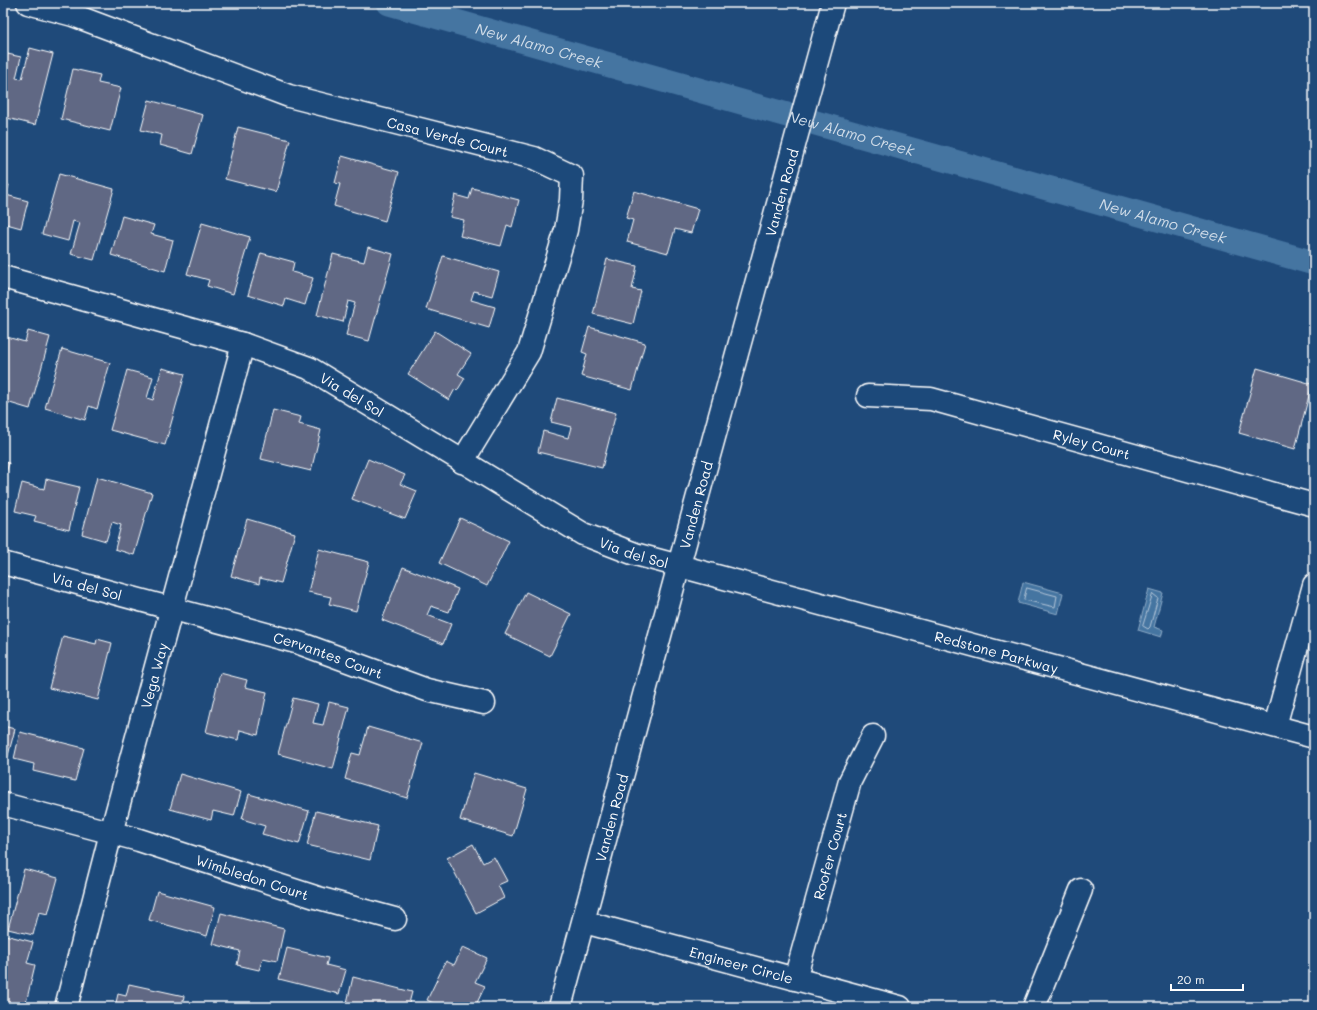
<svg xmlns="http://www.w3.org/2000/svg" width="1317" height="1010" viewBox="0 0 1317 1010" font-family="Mali,sans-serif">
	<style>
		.water { fill: #4574a1; stroke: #8facc7 }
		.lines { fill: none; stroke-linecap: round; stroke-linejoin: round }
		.shore { stroke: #b5c7d9; stroke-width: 1 }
		.canal { stroke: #4574a1; stroke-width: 25 }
		.building { fill: #616884; stroke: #fff }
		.minor-casing { stroke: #fff; stroke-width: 25 }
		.minor { stroke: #1f4a7a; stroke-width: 22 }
		.labels { text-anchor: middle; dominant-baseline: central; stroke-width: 4; stroke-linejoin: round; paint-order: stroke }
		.street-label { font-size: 14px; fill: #fff; stroke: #1f4a7a }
		.water-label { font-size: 15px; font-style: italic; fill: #d0dce8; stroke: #1f4a7a }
	</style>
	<rect width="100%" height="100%" fill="#1f4a7a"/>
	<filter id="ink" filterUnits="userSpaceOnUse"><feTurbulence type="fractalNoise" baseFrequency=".025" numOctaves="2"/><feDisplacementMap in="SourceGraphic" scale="8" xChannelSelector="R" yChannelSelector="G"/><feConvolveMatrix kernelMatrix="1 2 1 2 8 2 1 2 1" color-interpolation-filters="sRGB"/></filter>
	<g filter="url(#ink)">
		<path class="water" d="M1023,582L1063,593L1058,614L1018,603Z
			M1149,589L1163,593L1154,627L1163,630L1161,637L1138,630Z"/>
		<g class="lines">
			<path class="shore" d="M1027,588L1057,596L1055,607L1024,600Z
				M1153,594L1158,598L1150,627L1148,629L1143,626Z"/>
			<path class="canal" id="s1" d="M389,3L1314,263"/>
		</g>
		<path class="building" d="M30,48L53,54L35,125L3,117V53L21,57L16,78L22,79Z
			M73,69L100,75L98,83L121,88L110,131L61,119Z
			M149,100L203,115L192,154L160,145L162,135L141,130Z
			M238,127L290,140L276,192L225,179Z
			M342,156L399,172L385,221L334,206L340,184L335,183Z
			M59,174L114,189L94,260L71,254L80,223L73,221L68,241L42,234Z
			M3,183L9,185L6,195L28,201L21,228L3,223Z
			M472,188L519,200L512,227L507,225L501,246L460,236L464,220L450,217L455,195L469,199Z
			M634,191L698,209L691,233L675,229L668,253L627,242L633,220L626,218Z
			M122,216L154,225L151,234L173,240L165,271L111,255Z
			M202,223L250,237L233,294L207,286L209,280L187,274Z
			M368,247L393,254L369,341L346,335L355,303L348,301L343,322L317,315L333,254L364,262Z
			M261,253L294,262L292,272L313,278L305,305L286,299L284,306L248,295Z
			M443,256L499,272L492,296L474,291L471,300L495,307L489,328L426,309Z
			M607,259L637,266L632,289L641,291L633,324L593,314Z
			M589,327L645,343L632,390L581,376L587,354L582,352Z
			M28,331L50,337L30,409L3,401V336L25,342Z
			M435,331L471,354L458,374L465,378L457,391L455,389L449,400L408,374Z
			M62,349L110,363L97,409L89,406L85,420L45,408Z
			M162,368L185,374L165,445L110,430L127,370L153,377L147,398L153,400Z
			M1257,368L1312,384L1295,449L1239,433Z
			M557,398L616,413L602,468L538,452L543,431L568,438L571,427L551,422Z
			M273,410L301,417L299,424L321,430L311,471L261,459Z
			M368,459L405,475L400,484L417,491L405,519L352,499Z
			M3,462L9,463L3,483Z
			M97,477L152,493L134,555L115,549L121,525L112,522L106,541L82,534Z
			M46,479L79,487L69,530L34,521L36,516L15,511L22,483L44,489Z
			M460,518L509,541L487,586L439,563Z
			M247,519L295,533L281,583L260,578L259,584L231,576Z
			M319,549L369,562L356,611L329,604L331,597L308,592Z
			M403,567L458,589L449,612L431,606L427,615L451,624L443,644L382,620Z
			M526,592L571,614L550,656L505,634Z
			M63,636L96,644L97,639L112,643L98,700L49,688Z
			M220,673L247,680L245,687L267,692L258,735L240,730L238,740L206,732Z
			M293,698L318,704L313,723L323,725L329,702L349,707L333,769L278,754Z
			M3,726L15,729L6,763L3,762Z
			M368,727L423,743L407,798L345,779L352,753L360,755Z
			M20,732L84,748L75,781L33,771L34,764L14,759Z
			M474,773L527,789L513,836L460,820Z
			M180,774L241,792L234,816L213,811L211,820L170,809Z
			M249,794L309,811L299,844L262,834L265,826L242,819Z
			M316,811L378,826L370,860L307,845Z
			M473,844L483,863L494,857L507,881L498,885L504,898L476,913L447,858Z
			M24,869L58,878L48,914L39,912L33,935L8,929Z
			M157,891L215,907L207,936L149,920Z
			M221,913L284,929L277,961L263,958L259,970L237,965L240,951L213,944Z
			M5,935L33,942L27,963L35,965L25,1007L3,1003V942Z
			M463,947L487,958L475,982L485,986L475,1007H470L460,1002L458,1007H441L427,1000L446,961L454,965Z
			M287,948L328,958L326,965L346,970L339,994L279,979Z
			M353,977L412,992L408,1007H346Z
			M129,984L184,996L182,1007H115L118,994L126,996Z"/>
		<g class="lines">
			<g class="minor-casing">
				<g id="minor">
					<path id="s2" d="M28,3L73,15L289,96L534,158L572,176L571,200L566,230L529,352L462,462"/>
					<path id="s3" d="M3,277L243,344L309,368L583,534L635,554L1314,737"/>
					<path id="s4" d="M868,396L931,399L1314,505"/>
					<path id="s5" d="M3,563L299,643L427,690L484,703"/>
					<path d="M1275,726L1314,585"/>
					<path id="s6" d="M3,804L139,840L315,897L395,919"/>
					<path id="s7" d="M584,922L900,1007"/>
					<path id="s8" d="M795,979L850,781L873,736"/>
					<path id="s9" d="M66,1007L111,833L243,344"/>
					<path id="s10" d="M560,1007L679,565L833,3"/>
					<path d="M1034,1007L1081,890"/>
				</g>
			</g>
			<use href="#minor" class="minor"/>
		</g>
	</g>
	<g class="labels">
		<g class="street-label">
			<text stroke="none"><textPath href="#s2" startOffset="441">Casa Verde Court</textPath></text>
			<text stroke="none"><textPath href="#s10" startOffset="844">Vanden Road</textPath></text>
			<text stroke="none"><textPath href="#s3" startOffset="370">Via del Sol</textPath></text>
			<text stroke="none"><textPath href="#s4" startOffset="230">Ryley Court</textPath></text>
			<text stroke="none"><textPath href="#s10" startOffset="520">Vanden Road</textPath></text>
			<text stroke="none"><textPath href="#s3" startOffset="694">Via del Sol</textPath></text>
			<text stroke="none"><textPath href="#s5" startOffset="87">Via del Sol</textPath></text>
			<text stroke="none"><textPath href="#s3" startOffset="1070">Redstone Parkway</textPath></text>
			<text stroke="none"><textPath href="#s5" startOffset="338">Cervantes Court</textPath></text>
			<text stroke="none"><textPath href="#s9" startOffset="343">Vega Way</textPath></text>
			<text stroke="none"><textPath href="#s10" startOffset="196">Vanden Road</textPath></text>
			<text stroke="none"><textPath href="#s8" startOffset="128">Roofer Court</textPath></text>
			<text stroke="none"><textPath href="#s6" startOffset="260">Wimbledon Court</textPath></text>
			<text stroke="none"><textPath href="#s7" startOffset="163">Engineer Circle</textPath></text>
		</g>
		<g class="water-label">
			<text stroke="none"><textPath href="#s1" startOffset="156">New Alamo Creek</textPath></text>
			<text stroke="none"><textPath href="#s1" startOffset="480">New Alamo Creek</textPath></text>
			<text stroke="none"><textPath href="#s1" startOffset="804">New Alamo Creek</textPath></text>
		</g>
	</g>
	<rect width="1317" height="1010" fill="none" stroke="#1f4a7a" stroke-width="16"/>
	<rect x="8" y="8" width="1301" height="994" fill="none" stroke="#fff" stroke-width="1.5" filter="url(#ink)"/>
	<path d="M1171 984v6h72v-6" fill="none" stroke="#ffffff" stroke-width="2"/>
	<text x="1177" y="984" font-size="12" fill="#ffffff" stroke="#1f4a7a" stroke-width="3" paint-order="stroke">20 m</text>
</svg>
